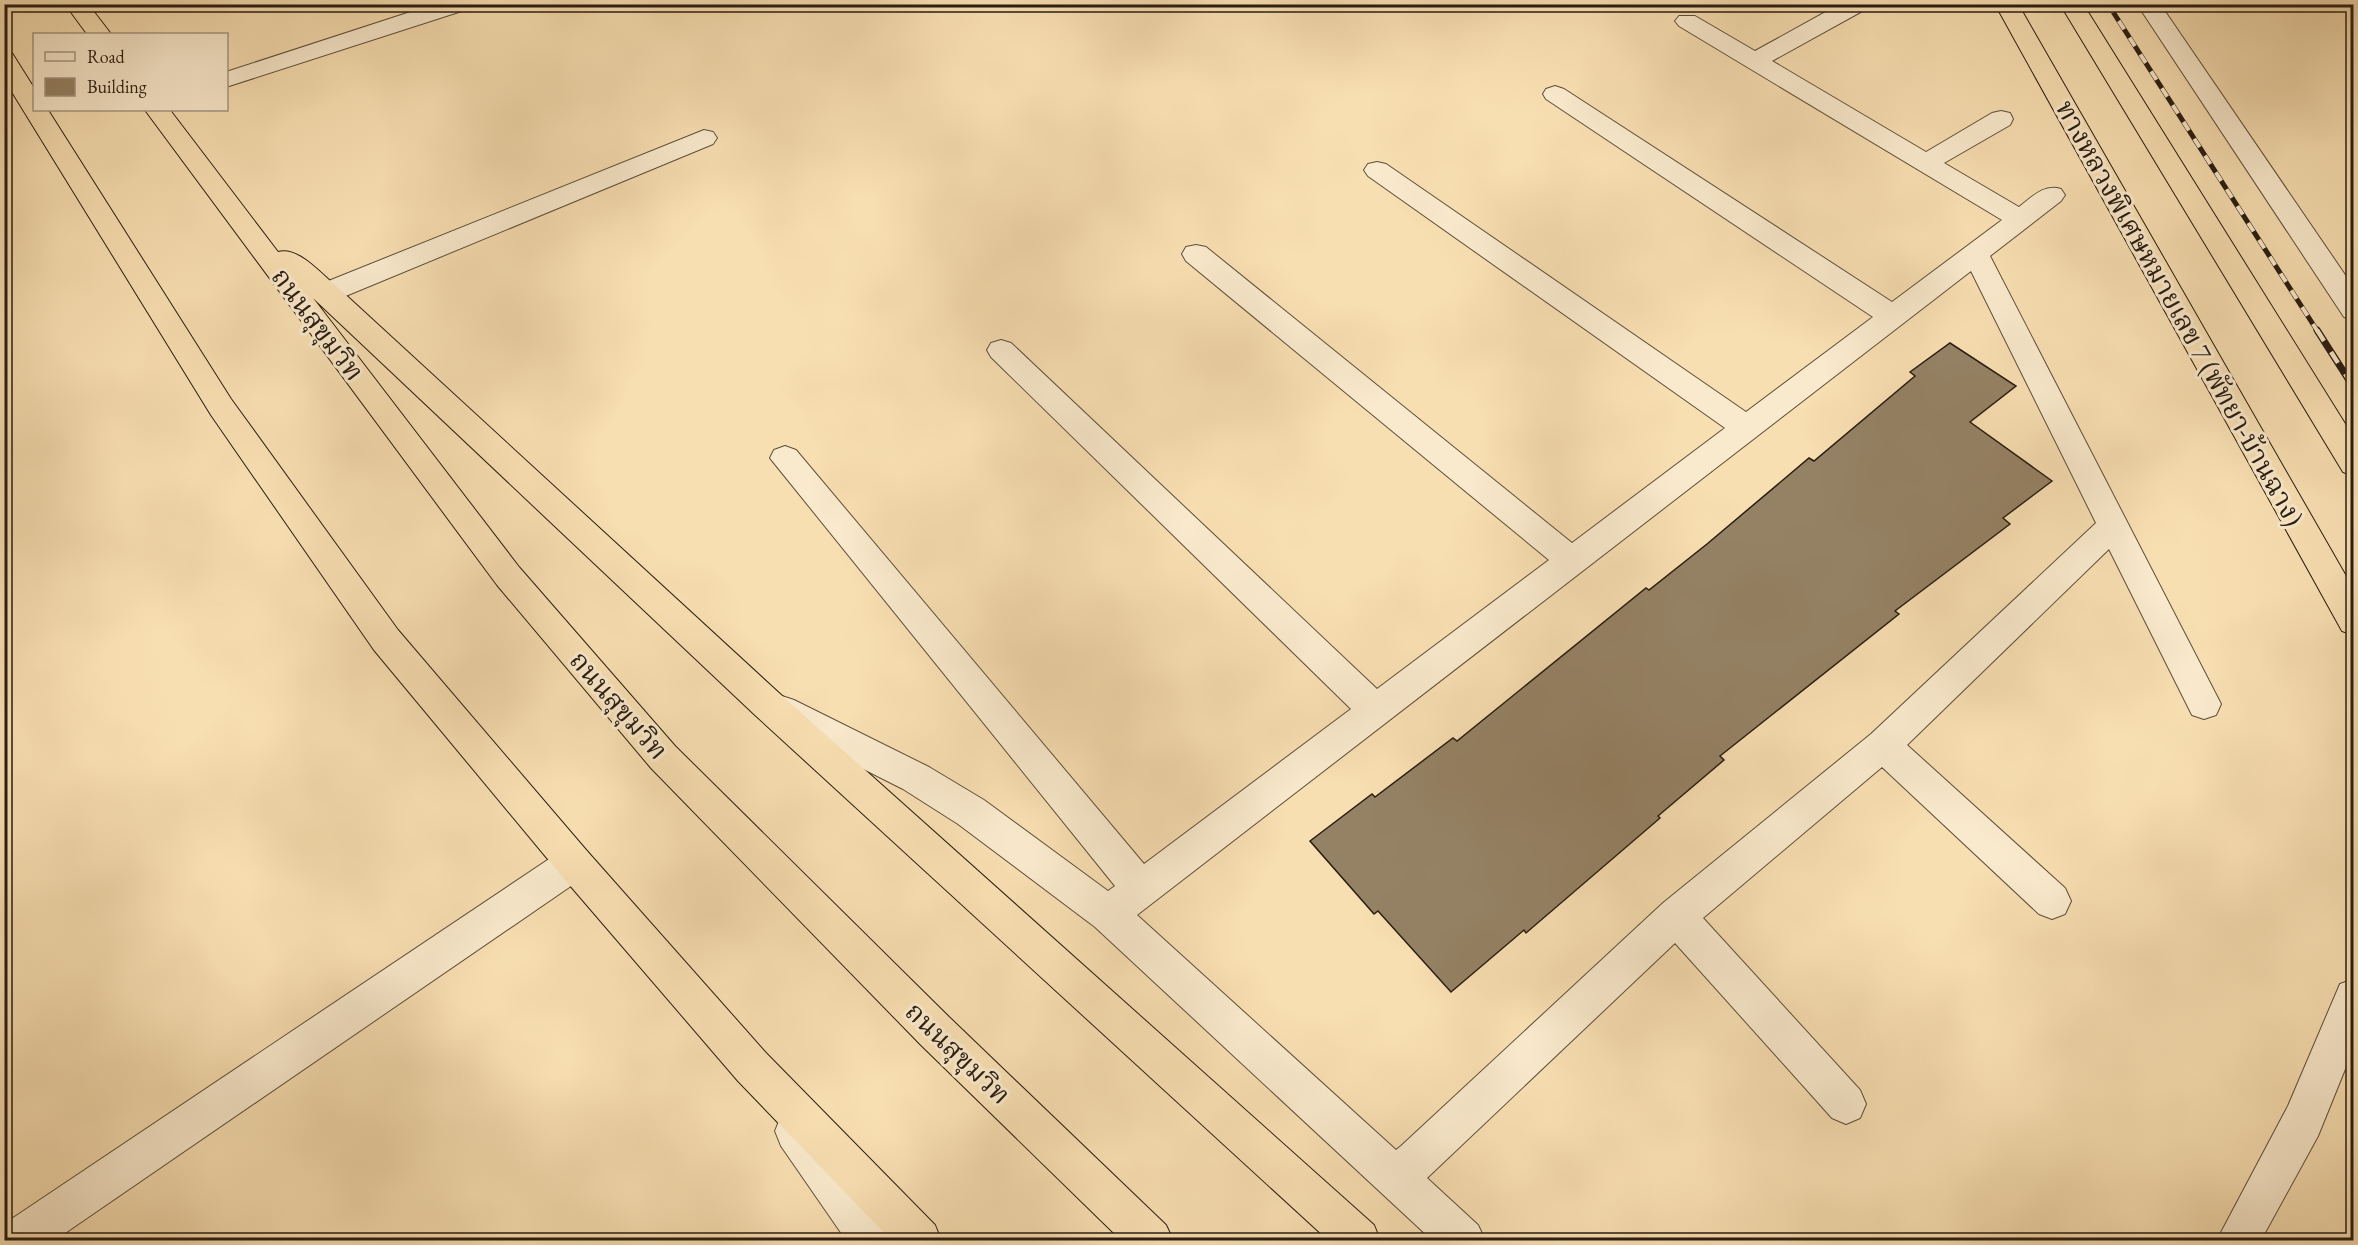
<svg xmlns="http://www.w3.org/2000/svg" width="2358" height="1245" viewBox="0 0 2358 1245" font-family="'EB Garamond','Noto Serif Thai',serif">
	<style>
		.building { fill: #958265; stroke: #291d12; stroke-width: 1.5 }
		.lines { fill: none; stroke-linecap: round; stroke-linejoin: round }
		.minor-casing { stroke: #5d4e3a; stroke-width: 2 }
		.highway-casing { stroke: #291d12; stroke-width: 2 }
		.minor { fill: #faeacd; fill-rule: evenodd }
		.highway { fill: #f8dfb2; fill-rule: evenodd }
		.rail-far1-casing { stroke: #291d12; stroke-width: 5 }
		.rail-casing { stroke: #291d12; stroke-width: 7 }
		.rail-far1 { stroke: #faeacd; stroke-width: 4; stroke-dasharray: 10; stroke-linecap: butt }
		.rail { stroke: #faeacd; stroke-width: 4.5; stroke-dasharray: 13; stroke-linecap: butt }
		.labels { text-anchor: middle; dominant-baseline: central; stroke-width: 6; stroke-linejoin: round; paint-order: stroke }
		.street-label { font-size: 27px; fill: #291d12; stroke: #faeacd }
	</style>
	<rect width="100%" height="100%" fill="#f8dfb2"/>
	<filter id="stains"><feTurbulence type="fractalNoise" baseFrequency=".00333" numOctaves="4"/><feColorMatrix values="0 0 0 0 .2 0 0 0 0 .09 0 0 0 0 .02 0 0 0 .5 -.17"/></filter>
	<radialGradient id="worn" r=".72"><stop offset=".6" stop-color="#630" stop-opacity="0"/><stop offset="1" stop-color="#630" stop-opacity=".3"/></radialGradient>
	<path class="building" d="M1950,343L2016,386L1970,422L2052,481L2003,518L2010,524L1895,611L1899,614L1720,756L1724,760L1658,816L1660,818L1526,933L1524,930L1451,992L1378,911L1374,914L1310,841L1372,794L1375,797L1453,738L1457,741L1646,588L1649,590L1707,544L1809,458L1814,461L1915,376L1910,372Z"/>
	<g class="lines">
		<g class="minor-casing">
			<path id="minor" d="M435,4H471L468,9L226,87V72Z
				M1840,4H1869L1866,9L1772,61L1926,152L1992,113L2001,111L2010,113L2013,119L2010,125L1944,163L2019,207C2033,196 2044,184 2061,189L2065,195L2061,201L1990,256L2221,704L2216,715L2204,719L2192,715L2109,549L1907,745L2065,888L2071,901L2065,914L2052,919L2039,914L1882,767L1703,918L1860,1090L1866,1104L1860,1118L1846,1124L1832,1118L1675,943L1427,1178L1478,1225L1485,1240H1432L1095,927L958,824L903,789L770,722L765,711L770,700L782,696L794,700L929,767L984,800L1108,891L1115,886L770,458L774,450L785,446L796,450L1144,864L1351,709L991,357L987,350L991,343L1001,340L1011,343L1377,689L1549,560L1186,261L1182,254L1186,247L1196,245L1206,247L1572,543L1725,428L1368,176L1364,170L1368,164L1377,162L1386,164L1746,412L1873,317L1546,99L1543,94L1546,89L1555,86L1564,89L1892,302L2002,220L1679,26L1675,21L1679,16H1695L1755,51ZM1971,271L2096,523L1871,734L1663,903L1401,1146L1396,1150L1137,915Z
				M2137,4H2160L2354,288V320L2344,317Z
				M704,130L713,132L717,138L713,144L336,300L326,303L316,300L312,293L316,286Z
				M574,846L587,851L592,863L587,875L55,1240H4V1224L561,851Z
				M2354,979V1047L2318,1136L2261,1240H2217L2288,1106L2340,984Z
				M796,1110L811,1116L886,1225L892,1240H846L781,1146L775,1131L781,1116Z"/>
		</g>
		<g class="highway-casing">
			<path id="highway" d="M65,4H88L111,34H87Z
				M1995,4H2018L2354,590V635L2342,631Z
				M2060,4H2083L2354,438V476L2343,472Z
				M4,51L12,53L34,88V110H48L231,399L398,630L587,851L766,1053L935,1225L941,1240H891L738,1081L561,875L374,650L211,415L4,79Z
				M145,110H170L278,252C298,246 321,274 336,286L779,693L1374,1225L1380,1240H1328L755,715L313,298L519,567L675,746L949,1017L1166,1225L1173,1240H1121L921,1045L651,768L497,585Z"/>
		</g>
		<use href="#minor" class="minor"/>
		<use href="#highway" class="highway"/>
		<g class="rail-far1-casing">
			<path id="rail-far1" d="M2108,4L2318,332"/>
		</g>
		<g class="rail-casing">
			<path id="rail" d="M2317,330L2354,388"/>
		</g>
		<use href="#rail-far1" class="rail-far1"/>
		<use href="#rail" class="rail"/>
	</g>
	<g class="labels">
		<g class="street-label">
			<text transform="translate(2180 313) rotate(61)">ทางหลวงพิเศษหมายเลข 7 (พัทยา-บ้านฉาง)</text>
			<text transform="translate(318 324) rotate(53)">ถนนสุขุมวิท</text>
			<text transform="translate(619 705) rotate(49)">ถนนสุขุมวิท</text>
			<text transform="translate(958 1053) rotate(44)">ถนนสุขุมวิท</text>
		</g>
	</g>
	<rect width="2358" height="1245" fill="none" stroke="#f8dfb2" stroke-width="24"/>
	<rect x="6" y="6" width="2346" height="1233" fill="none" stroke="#291d12" stroke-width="3"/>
	<rect x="12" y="12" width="2334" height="1221" fill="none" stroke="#291d12" stroke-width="1.5"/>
	<rect x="33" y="33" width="195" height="78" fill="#faeacd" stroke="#a69882" stroke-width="1.5"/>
	<rect x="45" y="52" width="30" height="9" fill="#faeacd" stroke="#a69882" stroke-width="1.5"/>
	<text x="87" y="63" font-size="18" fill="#291d12">Road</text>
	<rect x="45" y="78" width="30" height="18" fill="#958265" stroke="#a69882" stroke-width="1.5"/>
	<text x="87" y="93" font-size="18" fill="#291d12">Building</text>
	<rect width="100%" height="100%" filter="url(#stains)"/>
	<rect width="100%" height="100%" fill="url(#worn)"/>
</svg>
